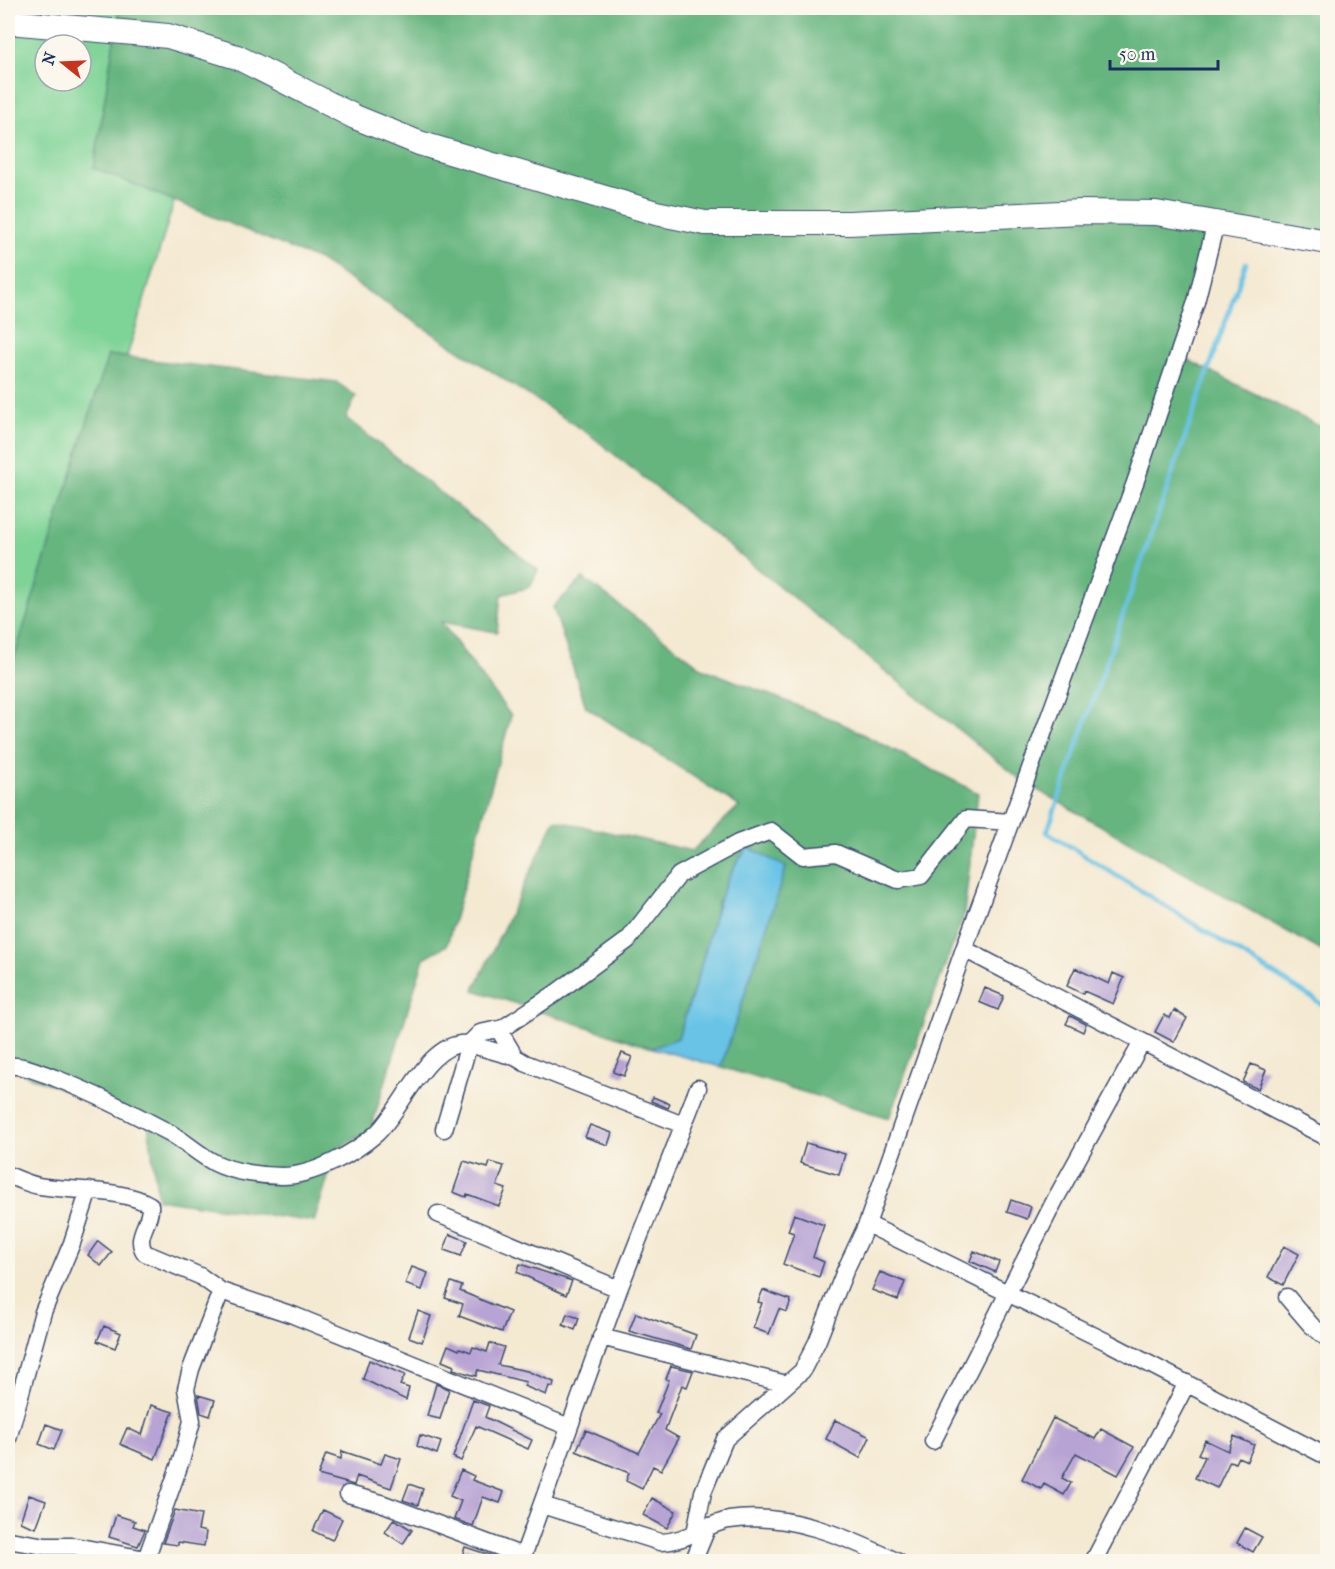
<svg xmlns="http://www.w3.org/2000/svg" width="1335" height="1569" viewBox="0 0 1335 1569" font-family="'IM FELL French Canon',serif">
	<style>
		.green { fill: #7ed396; stroke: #4c817a; stroke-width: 1.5; fill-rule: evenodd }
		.forest { fill: #66b57f; stroke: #40726e; stroke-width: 1.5 }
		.water { fill: #68c3e6; stroke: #4279a2; stroke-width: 1.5 }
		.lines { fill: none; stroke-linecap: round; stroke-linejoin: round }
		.stream { stroke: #68c3e6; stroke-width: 4.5 }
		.building { fill: #b7a3d4 }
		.minor-casing { stroke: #3c4b6f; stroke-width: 19 }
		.secondary-casing { stroke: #3c4b6f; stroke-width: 26 }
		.path { stroke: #3c4b6f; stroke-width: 2; stroke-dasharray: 1.5 4.5; stroke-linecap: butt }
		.minor { stroke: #fff; stroke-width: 16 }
		.secondary { stroke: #fff; stroke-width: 24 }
	</style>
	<rect width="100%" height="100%" fill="#fbf7ec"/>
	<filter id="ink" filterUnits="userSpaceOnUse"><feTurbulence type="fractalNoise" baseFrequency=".0167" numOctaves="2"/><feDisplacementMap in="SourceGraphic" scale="12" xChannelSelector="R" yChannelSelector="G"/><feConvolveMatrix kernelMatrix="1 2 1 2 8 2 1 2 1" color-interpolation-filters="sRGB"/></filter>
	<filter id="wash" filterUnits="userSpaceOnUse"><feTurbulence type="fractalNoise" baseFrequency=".008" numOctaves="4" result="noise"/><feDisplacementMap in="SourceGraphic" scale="24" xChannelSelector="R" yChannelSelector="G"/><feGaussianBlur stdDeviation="1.35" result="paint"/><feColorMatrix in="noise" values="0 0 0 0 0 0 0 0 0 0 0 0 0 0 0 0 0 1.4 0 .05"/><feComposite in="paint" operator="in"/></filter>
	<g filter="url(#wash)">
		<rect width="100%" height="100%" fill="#f4e9d1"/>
		<path class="green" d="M8,8H233L8,748ZM45,45H81V81H45Z"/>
		<path class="forest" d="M119,8H1327V242L1216,222L1178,355L1327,430V954L1025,783L589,434L319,260L94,168Z
			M108,355L336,382L356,396L346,418L538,570L530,587L501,595L497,632L441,622L511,716L447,945L424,958L370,1131L337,1149L314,1222L158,1199L148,1122L8,1068V678Z
			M583,578L704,669L837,721L978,793L964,914L889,1118L721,1067L786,867L718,900L701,966L678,1038L652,1048L474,990L555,820L692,851L739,806L586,707L553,607Z"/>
		<path class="water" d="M748,847L786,867L721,1067L652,1048L678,1038C686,1013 695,988 702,963C713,921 720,881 748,847Z"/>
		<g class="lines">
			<path class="stream" d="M1246,263L1047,832L1328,1008"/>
		</g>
		<g id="blocks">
			<path class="building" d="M1075,968L1109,984L1113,973L1124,978L1113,1004L1084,991L1083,994L1067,986Z
				M985,988L1004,996L998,1010L979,1002Z
				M1174,1010L1187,1018L1174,1042L1155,1032L1164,1015L1170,1018Z
				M1070,1016L1086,1024L1083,1032L1066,1024Z
				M622,1053L632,1057L624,1076L613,1072Z
				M1251,1064L1266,1070L1258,1089L1243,1082Z
				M653,1097L670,1104L668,1108L651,1101Z
				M590,1125L612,1133L608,1145L585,1137Z
				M806,1143L845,1154L839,1175L800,1163Z
				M464,1161L488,1168L490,1162L504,1166L497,1186L506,1189L499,1206L467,1194L466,1197L453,1192Z
				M1011,1200L1031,1207L1027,1219L1007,1212Z
				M794,1214L824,1225L813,1257L824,1262L819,1277L783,1264L794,1233L788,1231Z
				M450,1234L467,1241L461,1256L444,1250Z
				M98,1241L112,1252L101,1266L88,1255Z
				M1284,1246L1299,1254L1283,1285L1268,1277Z
				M974,1251L999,1262L995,1272L970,1261Z
				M520,1264L572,1281L566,1295L517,1272Z
				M412,1267L428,1273L422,1290L405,1284Z
				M880,1272L905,1282L898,1300L872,1290Z
				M451,1282L462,1286L460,1291L510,1312L502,1332L459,1316L463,1304L445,1298Z
				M763,1290L791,1300L787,1312L779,1309L769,1334L753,1328L762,1303L758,1302Z
				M418,1311L431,1316L422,1342L409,1337Z
				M636,1313L696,1335L691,1349L629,1331Z
				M567,1314L579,1318L575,1330L563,1325Z
				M104,1326L121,1333L115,1348L97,1341Z
				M490,1343L504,1347L498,1365L527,1371L554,1382L553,1387L549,1386L546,1395L524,1386L526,1382L478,1370L476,1376L453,1369L454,1366L442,1361L448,1345L459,1350L460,1348L471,1352L473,1347L487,1352Z
				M369,1360L405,1375L400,1385L409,1388L406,1400L363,1379Z
				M671,1366L693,1371L687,1387L682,1385L665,1430L679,1438L661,1470L653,1466L642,1489L626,1481L629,1473L576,1451L586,1430L639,1453L660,1414L656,1413L669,1380L666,1379Z
				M436,1384L449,1389L440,1419L427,1416Z
				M198,1395L215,1400L210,1416L201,1413Z
				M473,1400L489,1406L485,1417L532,1440L528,1449L476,1426L461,1461L453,1457Z
				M151,1405L173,1412L155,1459L120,1444L127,1428L142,1435Z
				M1053,1418L1095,1439L1101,1429L1134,1447L1118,1475L1076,1453L1062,1478L1071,1483L1064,1495L1044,1484L1041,1489L1022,1479Z
				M835,1420L870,1437L860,1458L826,1439Z
				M46,1424L62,1430L54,1450L39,1444Z
				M420,1435L441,1442L437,1454L417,1446Z
				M1234,1436L1254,1445L1247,1461L1238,1457L1235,1463L1230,1461L1217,1488L1195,1478L1205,1457L1198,1454L1205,1440L1228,1451Z
				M342,1451L381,1464L385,1454L401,1459L391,1488L357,1476L354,1485L318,1475L326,1454L341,1459Z
				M461,1470L474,1476L472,1480L504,1492L500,1503L483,1497L473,1526L454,1519L461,1501L450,1496Z
				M409,1484L423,1489L418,1505L403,1500Z
				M29,1495L46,1501L36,1528L20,1522Z
				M652,1498L676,1511L667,1528L643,1515Z
				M175,1510L201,1515L198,1530L206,1532L204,1546L178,1542V1545L163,1543Z
				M323,1510L342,1519L332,1540L313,1531Z
				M116,1515L135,1521L133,1526L145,1530L138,1546L109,1537Z
				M394,1519L412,1530L403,1544L385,1532Z
				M1245,1528L1262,1537L1253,1552L1237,1543Z
				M465,1547L502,1559L501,1562H460Z"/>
		</g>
	</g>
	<g filter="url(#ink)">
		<use href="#blocks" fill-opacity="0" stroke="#3c4b6f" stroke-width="1.5"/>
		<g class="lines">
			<g class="minor-casing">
				<path id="minor" d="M964,949L1328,1138
					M499,1030L515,1057L525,1063L683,1125
					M8,1066C23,1064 41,1073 55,1078C96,1094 132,1113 170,1133C186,1142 199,1155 215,1163C233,1172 262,1176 282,1176C313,1176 353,1154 376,1134C402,1111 428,1038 469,1044L480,1033L503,1028L556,993L628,940L679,875L738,843L771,831L803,856L836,853L898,880L921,876L966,819L1011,822
					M444,1129L469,1044L515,1057
					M8,1175C18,1179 28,1184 39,1186C69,1191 126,1189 150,1205C152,1223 133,1236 145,1253L200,1276L221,1291L293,1315L569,1427
					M438,1214L619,1289
					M867,1224L1107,1342L1328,1457
					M1287,1297L1311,1325L1328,1339
					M601,1337L786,1384
					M8,1439L43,1312L72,1243L89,1190
					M933,1441L1055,1200L1142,1042
					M348,1494L381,1503L523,1556
					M542,1505L660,1542C686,1542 704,1525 729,1520C786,1511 847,1537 898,1562
					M695,1533L703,1492L725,1439L802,1371L817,1342L845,1271L867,1224L964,949L1136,480L1196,302L1216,222
					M8,1540L45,1546H74L146,1559
					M145,1562L182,1458L192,1421L186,1389L191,1369L221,1291
					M521,1562L619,1289L698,1088
					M693,1562L708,1526
					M1093,1562L1187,1383"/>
			</g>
			<g class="secondary-casing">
				<path id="secondary" d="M8,22L168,36L237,57L355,117L419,143L656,213L705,223H849L1081,212L1156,213L1328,242"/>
			</g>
			<path class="path" d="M8,95H9"/>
			<use href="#minor" class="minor"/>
			<use href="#secondary" class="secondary"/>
		</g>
	</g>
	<rect width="1335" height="1569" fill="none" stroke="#fbf7ec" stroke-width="30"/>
	<g transform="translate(63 63) rotate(288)"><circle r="28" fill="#fbf7ec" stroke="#a1a7b3" stroke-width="1.5"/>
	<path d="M0-4.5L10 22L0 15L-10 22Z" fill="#c8321e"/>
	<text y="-9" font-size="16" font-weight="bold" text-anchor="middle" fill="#1b2f5e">N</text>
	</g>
	<path d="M1110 60v9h108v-9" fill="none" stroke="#1b2f5e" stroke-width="3"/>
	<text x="1119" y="60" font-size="18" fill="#1b2f5e" stroke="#fbf7ec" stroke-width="4.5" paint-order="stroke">50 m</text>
</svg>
